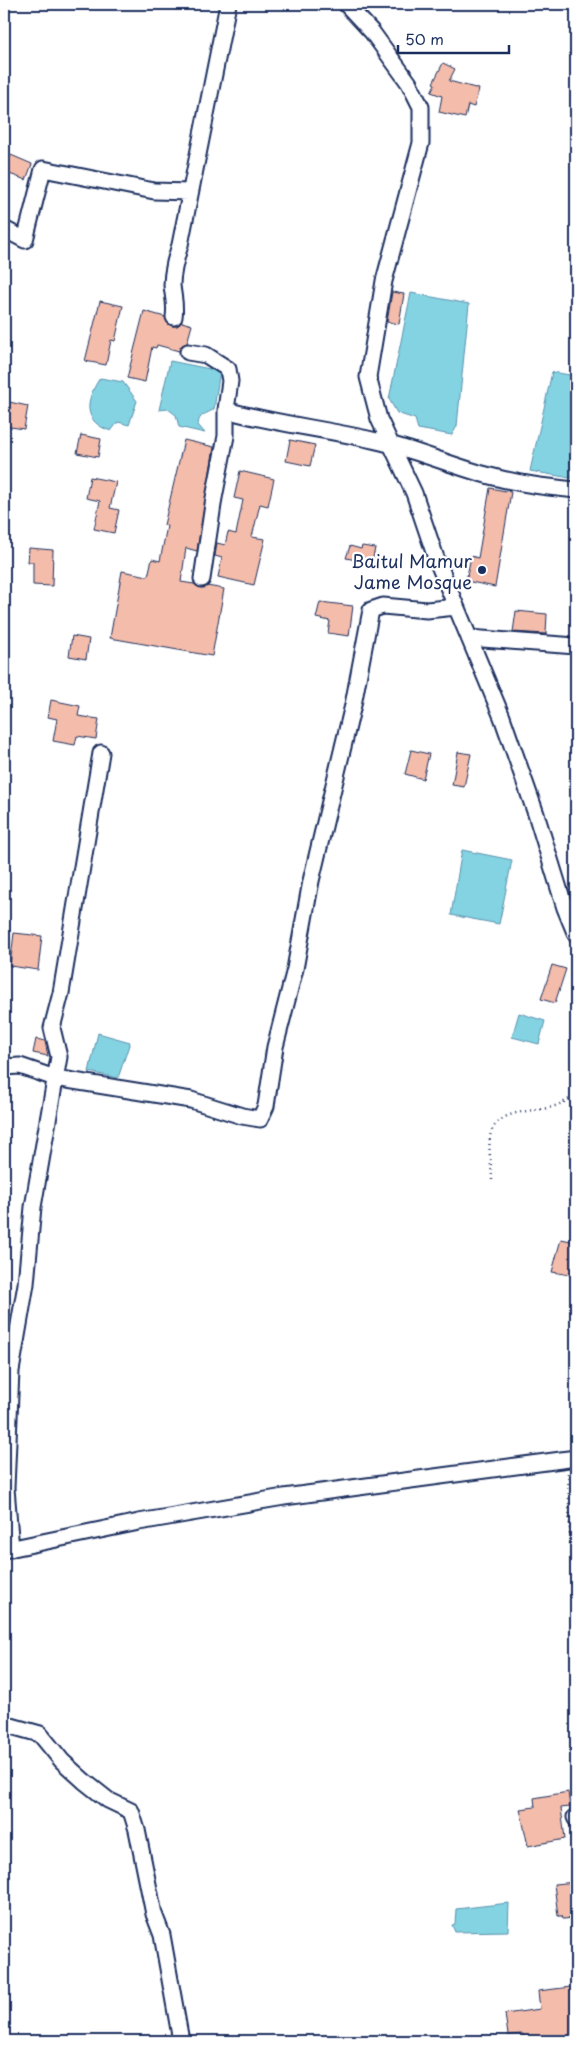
<svg xmlns="http://www.w3.org/2000/svg" width="580" height="2045" viewBox="0 0 580 2045" font-family="'Playpen Sans',sans-serif">
	<style>
		.water { fill: #84d3e2; stroke: #5a91ad }
		.building { fill: #f4bcaa; stroke: #1b2f5e }
		.lines { fill: none; stroke-linecap: round; stroke-linejoin: round }
		.street-casing { stroke: #1b2f5e; stroke-width: 19 }
		.path { stroke: #1b2f5e; stroke-width: 2.5; stroke-dasharray: 1 4; stroke-linecap: butt }
		.street { stroke: #fff; stroke-width: 15 }
		.poi-dot { fill: #1b2f5e; stroke: #fff; stroke-width: 2 }
		.labels { text-anchor: middle; dominant-baseline: central; stroke-width: 4.5; stroke-linejoin: round; paint-order: stroke }
		.poi-label { font-size: 18px; fill: #1b2f5e; stroke: #fff; text-anchor: end }
	</style>
	<rect width="100%" height="100%" fill="#fff"/>
	<filter id="ink" filterUnits="userSpaceOnUse"><feTurbulence type="fractalNoise" baseFrequency=".02" numOctaves="2"/><feDisplacementMap in="SourceGraphic" scale="10" xChannelSelector="R" yChannelSelector="G"/><feConvolveMatrix kernelMatrix="1 2 1 2 8 2 1 2 1" color-interpolation-filters="sRGB"/></filter>
	<g filter="url(#ink)">
		<path class="water" d="M411,293L469,304L457,426L452,435L418,429L415,419L397,413L389,399Z
			M170,361L220,371L214,409C206,415 199,413 198,425L205,433L179,427L176,415L168,409L159,410Z
			M552,372L576,376V479L530,471Z
			M100,378L123,382L137,401L129,425L118,422L111,431C82,422 85,400 100,378Z
			M462,850L512,860L499,924L451,915Z
			M519,1013L545,1021L539,1044L512,1037Z
			M98,1033L130,1042L118,1078L89,1072Z
			M509,1903L508,1931L455,1932L452,1925L455,1924L456,1909Z"/>
		<path class="building" d="M443,63L455,69L449,81L479,89L474,107L468,105L465,118L439,112L442,96L431,92L435,84L433,83Z
			M11,155L32,164L26,180L4,172Z
			M392,292L404,294L399,324L387,322Z
			M100,301L123,306L115,341L111,340L106,365L85,361Z
			M144,311L165,317L168,324L172,326H177L182,322L192,325L187,343L181,346L179,351L157,345L156,348L152,347L145,382L127,378Z
			M9,402L28,406L24,429L4,426V405L8,406Z
			M81,435L101,439L98,457L77,453Z
			M184,440L214,447L197,551L186,548L181,582L194,584L200,588L207,586L224,589L212,656L110,638L122,571L148,576L152,559L160,561L167,526L164,525Z
			M290,440L315,445L310,466L286,461Z
			M240,471L274,479L268,506L260,504L252,537L265,539L254,585L218,577L222,558L215,556L217,543L225,545L228,532L236,534L243,500L234,498Z
			M90,477L116,482L110,508L119,510L114,533L94,529L100,501L86,498Z
			M490,488L511,492L495,587L466,581L471,556L478,558Z
			M350,546L361,549L362,546L375,548L372,563L346,558Z
			M29,548L53,550L52,586L33,585V562H28Z
			M320,602L353,606L349,636L328,633L330,621L316,618Z
			M516,611L547,614L546,634L513,632Z
			M72,636L89,639L86,659L69,656Z
			M51,700L80,706L78,716L99,719L96,739L77,736L75,745L53,741L57,719L48,717Z
			M411,750L429,754L423,779L405,774Z
			M458,752L471,754L464,787L452,785Z
			M14,933L42,936L38,970L10,966Z
			M552,965L566,969L555,1003L541,999Z
			M36,1039L45,1041L48,1056L33,1053Z
			M561,1239L576,1242V1276L552,1272Z
			M568,1792L570,1807L561,1808L565,1839L528,1846L520,1809L535,1807L534,1798Z
			M576,1882V1918L563,1919L562,1916H558L554,1884Z
			M571,1987L574,2006L576,2005V2041H524L523,2034L508,2035L505,2014L540,2009L538,1991Z"/>
		<g class="lines">
			<g class="street-casing">
				<path id="street" d="M346,4L372,32L409,83L421,107V143L384,281L368,377L379,419L414,493L436,558L502,717L536,814L565,908L576,935
					M4,229L25,240L43,169L154,191L189,192
					M174,317C176,304 173,297 172,285C172,271 176,258 180,245L228,4
					M188,352L206,355L228,369L230,381L226,410C279,425 335,430 389,444C423,453 456,467 490,476C519,484 547,487 576,490
					M202,579L214,498L226,436V410
					M469,638L576,646
					M4,1067L20,1066L55,1078L191,1100L242,1116L260,1119L266,1106L275,1047L295,969L311,881L353,705L371,610L383,606L427,610L456,607
					M11,1549L6,1488L11,1371L26,1284L33,1207L59,1057L52,1028L61,993L101,753
					M4,1550L139,1522L284,1497L576,1458
					M4,1724L40,1734L62,1761L84,1781L108,1800L131,1811L137,1830L154,1914L162,1935L181,2041
					M575,1817L576,1819"/>
			</g>
			<path class="path" d="M492,1180C492,1168 487,1144 491,1133C498,1109 533,1112 552,1107C561,1104 569,1100 576,1094
				M568,1473L573,1618L576,1666
				M4,2034L10,2041"/>
			<use href="#street" class="street"/>
		</g>
	</g>
	<circle class="poi-dot" cx="482" cy="570" r="5"/>
	<g class="labels">
		<g class="poi-label">
			<text x="472" y="560">Baitul Mamur<tspan x="472" dy="21">Jame Mosque</tspan></text>
		</g>
	</g>
	<rect width="580" height="2045" fill="none" stroke="#fff" stroke-width="20"/>
	<rect x="10" y="10" width="560" height="2025" fill="none" stroke="#1b2f5e" stroke-width="2" filter="url(#ink)"/>
	<path d="M398 45v8h111v-8" fill="none" stroke="#1b2f5e" stroke-width="2.5"/>
	<text x="405" y="45" font-size="15" fill="#1b2f5e" stroke="#ffffff" stroke-width="4" paint-order="stroke">50 m</text>
</svg>
